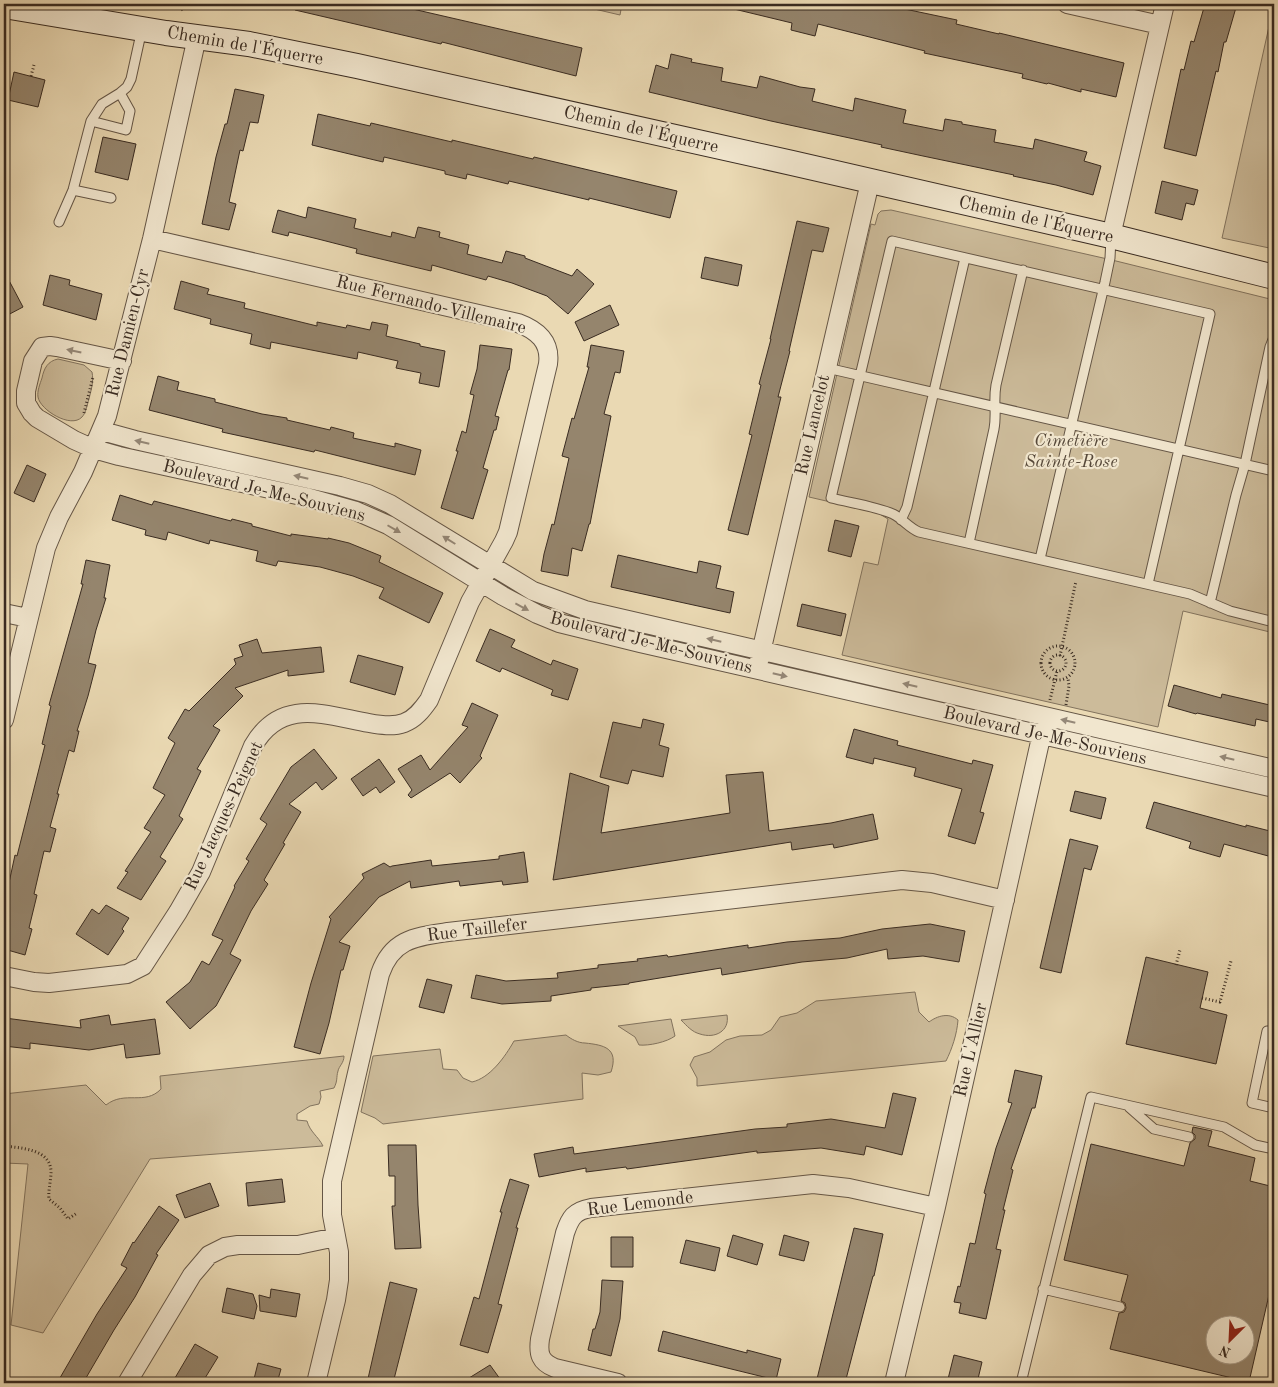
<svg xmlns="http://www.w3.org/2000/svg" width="1278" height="1387" viewBox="0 0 1278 1387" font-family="'Old Standard TT',serif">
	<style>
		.green { fill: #ccbb9a; stroke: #82735e }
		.building { fill: #95856d; stroke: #392b21; fill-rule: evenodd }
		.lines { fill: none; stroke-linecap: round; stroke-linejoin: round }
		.lane-casing { stroke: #655646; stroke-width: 11 }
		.street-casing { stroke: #655646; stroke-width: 20 }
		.secondary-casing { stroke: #392b21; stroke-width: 26 }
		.path { stroke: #392b21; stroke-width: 3; stroke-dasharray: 1 2.5; stroke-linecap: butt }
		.lane { stroke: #f1e6ce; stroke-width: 9 }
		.street { stroke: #f1e6ce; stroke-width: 18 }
		.secondary { stroke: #f1e6ce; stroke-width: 24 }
		.oneway { fill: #958878 }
		.labels { text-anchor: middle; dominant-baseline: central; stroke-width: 4.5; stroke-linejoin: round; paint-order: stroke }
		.street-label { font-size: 18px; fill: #392b21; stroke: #f1e6ce }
		.park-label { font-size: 18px; font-style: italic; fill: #564839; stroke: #f1e6ce }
	</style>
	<rect width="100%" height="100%" fill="#ead9b3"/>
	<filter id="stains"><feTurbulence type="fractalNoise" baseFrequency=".004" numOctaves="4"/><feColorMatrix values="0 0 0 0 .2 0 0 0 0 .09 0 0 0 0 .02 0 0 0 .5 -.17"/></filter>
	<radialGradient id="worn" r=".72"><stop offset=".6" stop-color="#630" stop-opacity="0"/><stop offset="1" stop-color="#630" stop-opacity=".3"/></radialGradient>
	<path class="green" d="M573,4H622L620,15Z
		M1274,4V249L1222,238Z
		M891,210L1112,260L1274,300V633L1183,611L1158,727L842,655L864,562L878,565L888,519L878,513L809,497L871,224L875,225L878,214L881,211Z
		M58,359L84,365L92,372C94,382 91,390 89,399C87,405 86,413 82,417C71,429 40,410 38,397C37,391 40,384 42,378C44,368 48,361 58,359Z
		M915,992L919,1012L929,1022C937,1016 949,1012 958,1020C957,1034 952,1049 946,1061L697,1086V1078L690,1065L694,1057L710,1052L726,1040L740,1036L762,1035L771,1030L780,1017L797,1013L816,1001Z
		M727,1015C730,1031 715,1039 700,1034C692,1032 687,1026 681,1020Z
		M671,1019L675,1036C667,1042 649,1046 639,1045L635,1037L618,1026Z
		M566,1035C571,1039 578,1043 585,1043C604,1045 619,1048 611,1072L598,1075L582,1073L583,1099L383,1124L375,1118L361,1112L373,1056L440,1049L443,1069L457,1070L463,1078L472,1082C490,1078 505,1057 514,1041Z
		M344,1056C344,1063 339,1066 338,1071C336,1078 338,1080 334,1088L320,1091L321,1097L319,1104L310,1106L297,1114V1120L307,1121C310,1132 318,1136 323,1146L150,1159L43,1333L11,1325L28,1164L4,1163V1094L86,1085L106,1105C125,1090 145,1106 161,1089L160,1076Z"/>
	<path class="building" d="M296,4H391L582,48L576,76L442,42L441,44L295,10Z
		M735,4H881L957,20L956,24L999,34V33L1124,63L1116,97L1081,89V92L1048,83L1047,84L1022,78L1023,74L924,53L925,51L818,24L815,36L791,30L792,23L734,9Z
		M1205,4H1237L1226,42H1224L1218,72L1216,71L1196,156L1164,148L1181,69L1184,70L1191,41L1194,42Z
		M671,54L692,59L691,62L723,68L721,81L757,88L760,76L800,87L815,89L812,101L853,111L855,98L906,110L903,123L943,131L945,119L962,122V124L996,130L994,142L1033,149L1035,139L1087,152L1084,161L1101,166L1093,195L1056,185L1013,176L1014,175L923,156L881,147L882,145L771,121L649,92L656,65L668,69Z
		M14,72L45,80L38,107L8,100Z
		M235,89L264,95L258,123L250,122L243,151L240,150L229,202L236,204L229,230L202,224L216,157L225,124H227Z
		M318,114L370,126L371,123L452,142V140L533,159L534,157L677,191L670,218L589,198V200L509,181L508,184L467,174L466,179L445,174V171L384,157L383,162L312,145Z
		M103,137L136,144L128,180L95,172Z
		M1162,181L1198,190L1194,205L1186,203L1182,220L1155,213Z
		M308,207L356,219L354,228L391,237L392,232L415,238L418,227L440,232L439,237L469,245L467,254L502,263L506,251L525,256V258L572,276L577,269L594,284L568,314L547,296L512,283L488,276L486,280L432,265L431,271L356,253L357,249L318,239L289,232L288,236L272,232L278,210L306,218Z
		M797,221L829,228L823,252L812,250L789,351H790L778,397H781L748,535L728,530L752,435L749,434L761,385L759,384L771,339H770Z
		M705,257L742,265L738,286L701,278Z
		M4,271L23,307L4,317Z
		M50,275L70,280L69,285L102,294L96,320L43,305Z
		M181,281L209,289L207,294L245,303L244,308L317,326V322L346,328L347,325L370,330L372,322L388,325L386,336L420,344V346L445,351L439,387L419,383L421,373L396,368L398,361L358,352L357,359L271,342L270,349L250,344L252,334L210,324L211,319L174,309Z
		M610,305L619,325L584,341L575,322Z
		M480,345L512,349L509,370H508L495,416L499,417L496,430H494L483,468L488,470L473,519L441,508L458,451H456L462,431L466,433L474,395L470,394L477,369Z
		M591,345L624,351L620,373L615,372L604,414L611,416L590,524H589L582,551L572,548L568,576L541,571L544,554L552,524L554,525L569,458L562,456L572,418L574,419L589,367H587Z
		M158,376L179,382L177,390L215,399V402L262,414L287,418V420L330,430L331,427L354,433L353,438L395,447V443L421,450L415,475L315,450L314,452L222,432L223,429L149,410Z
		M27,465L46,474L34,502L14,493Z
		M120,495L152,505L154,501L231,521L232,519L252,524V526L291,536V534L328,539V538L349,543L381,556L379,562L443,593L429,623L379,598L384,588L353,576L320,567L278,561L276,566L256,561L258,551L210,540L209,544L168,532L166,540L145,535L146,530L112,520Z
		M835,520L859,526L851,557L828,551Z
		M618,555L697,573L699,561L721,566L716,588L734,592L730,613L611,587Z
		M86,560L110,565L104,598H106L96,630L88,663L96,665L88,696L77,731H79L74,752L69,750L57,794H59L50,827L56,829L50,852L44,851L34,894L37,895L29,928L32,929L25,955L4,949V906L15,855L17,856L45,745L42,744L51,706L49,705L83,584H81Z
		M802,604L846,614L841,636L797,626Z
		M490,629L515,640L511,647L551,665L553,660L578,669L568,700L551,695L553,690L502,668L500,672L476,661Z
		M257,639L262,653L321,647L324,672L288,676V670L235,688L243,696L213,726L220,730L197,769L201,771L179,816L183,819L160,857L166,861L141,900L117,888L128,872L125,871L151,832L144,828L165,795L153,788L175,743L168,738L185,709L189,711L236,664L234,659L243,656L239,645Z
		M358,655L403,667L395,695L350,682Z
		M1174,685L1221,698L1222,694L1274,706V723L1256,719L1255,726L1197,713L1196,714L1168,706Z
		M472,703L498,715L480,756L482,758L460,783L450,773L411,798L408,795L412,790L398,769L421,755L430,770L468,727L462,725Z
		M643,719L664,724L659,745L669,748L663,777L632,770L628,784L600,777L613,722L641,728Z
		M854,729L898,741L897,745L972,764L973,760L993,765L980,812L984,813L975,844L948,836L962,789L914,776L916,768L874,758L873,764L846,757Z
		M314,749L337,778L322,790L316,782L289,804L301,812L283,843L285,844L264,880L268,884L251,911L230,954L241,960L216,1006L190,1029L166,1002L190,982L202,961L209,965L223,940L212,935L235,887L234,886L249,861L246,859L267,824L260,819L291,767Z
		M379,759L395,782L380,793L376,787L363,796L351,779Z
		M763,772L769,831L831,823L873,814L878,839L834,848L833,844L792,850L791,842L553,880L570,773L609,786L601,833L730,813L726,775Z
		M1075,791L1106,798L1101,819L1070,811Z
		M1154,802L1246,827V825L1274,832V848L1272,857L1224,844L1220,857L1189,848L1191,842L1146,828Z
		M1070,839L1098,846L1091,870L1084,868L1061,973L1040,968Z
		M524,852L528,882L503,885L502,881L460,886L459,881L411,888L410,881L379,897L339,942L350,946L343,970H341L329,1023L320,1054L294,1047L311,983L331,919L329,917L364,878L362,874L384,863L390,867L392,866L431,860L432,866L499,859V856Z
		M106,905L129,918L122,929L124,931L108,955L76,934L92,909L99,914Z
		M930,924L965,931L959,962L923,956L888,959L887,949L847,958L802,962L722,975L721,968L629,983V984L591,988V990L551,996V1001L502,1004L471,998L476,975L506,981L558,978L557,973L598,968V965L638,961L637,959L667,955L668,957L748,945V948L787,942L840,938L882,929Z
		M1146,957L1208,972L1200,1008L1227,1015L1216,1064L1126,1044Z
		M427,979L452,985L444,1013L419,1007Z
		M109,1015L111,1025L155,1019L160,1054L126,1058L124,1044L89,1050L30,1043V1049L4,1046L5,1018L81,1028L80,1020Z
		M1015,1070L1042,1076L1035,1108H1032L1011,1169L1013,1170L1003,1210H1005L996,1249L1001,1250L986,1319L959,1313L961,1303L954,1302L958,1286L960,1287L970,1243L975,1244L986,1194L984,1193L996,1148L1012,1103L1008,1102Z
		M893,1093L916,1098L902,1155L866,1146L864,1155L821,1148L757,1153V1151L627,1169L626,1167L586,1172V1168L539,1177L534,1154L573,1147L574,1154L755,1129L787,1127V1124L831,1119L885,1128Z
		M1193,1127L1212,1131L1208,1146L1255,1158L1250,1181L1274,1187V1273L1249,1382L1110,1349L1119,1313L1124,1312L1126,1308L1125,1303L1121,1301L1128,1275L1064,1260L1091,1144L1184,1166L1190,1143L1195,1139V1135L1192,1132ZM1216,1324H1246V1354H1216Z
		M388,1145H416L418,1205L421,1248L395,1249L392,1206H395V1176H389Z
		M282,1179L285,1202L248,1206L246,1183Z
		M510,1179L529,1185L516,1228H518L498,1304L502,1305L488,1353L460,1345L474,1297L479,1299L502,1212H500Z
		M210,1183L219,1206L185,1218L176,1195Z
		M159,1206L179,1220L156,1254L158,1255L135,1297L114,1330L83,1383H57L97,1314L127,1268L121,1265L133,1242L134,1243Z
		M854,1228L883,1234L874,1276H873L845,1383H816Z
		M733,1235L763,1244L757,1265L727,1256Z
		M784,1235L809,1242L804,1261L779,1255Z
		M611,1237H633V1267H611Z
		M686,1240L720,1248L715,1271L680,1263Z
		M602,1280L623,1281L620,1319L611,1356L588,1350L593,1329H595L600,1312Z
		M390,1282L417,1289L393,1383H367Z
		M227,1288L253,1294L257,1306L254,1319L222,1312Z
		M271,1289L300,1294L296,1317L260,1311L259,1295L270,1298Z
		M663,1331L747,1353V1350L781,1359L776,1380L658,1351Z
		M195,1344L218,1357L202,1383H172Z
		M954,1355L982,1362L977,1383H947Z
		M258,1363L281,1369L277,1383H253Z
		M490,1365L503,1383H461Z"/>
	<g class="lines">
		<g class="lane-casing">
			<path id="lane" d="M91,121L126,130L130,111L120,93
				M73,190L111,198
				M59,222L73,190L91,121L102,104L120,93L127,87L131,79L142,29
				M827,368L1274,471
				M901,520L907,507L965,258
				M969,543L994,429C997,413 993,402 996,385L1023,270
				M1040,559L1105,282L1110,258L1111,238
				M1148,584L1210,314L892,241L831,498C851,503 875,506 893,514C903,519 909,528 919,532L1190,594L1230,611L1274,622
				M1210,603L1236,495L1245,464L1270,347L1274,337
				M1267,1031L1252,1103L1274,1108
				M1129,1107L1154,1129L1189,1137
				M1043,1289L1120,1307
				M1021,1383L1091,1097L1224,1127L1255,1145L1274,1149"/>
		</g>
		<g class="street-casing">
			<path id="street" d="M1067,4L1160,25
				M1111,236L1165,4
				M122,361L57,347L50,346L42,347L33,361L26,391V403L32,413L37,418L74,440L94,449L119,456L306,497L356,511L388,525L503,596L537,614L559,623L640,643L1274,788
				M102,431L135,440L340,486L368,494L390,504L533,591L585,610L1274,769
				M4,613L28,618
				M759,661L870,182
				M4,720L46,548L59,517L83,472L107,416L152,239L197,37
				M4,976L34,982L49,983L127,974L143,966L178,912L201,872L253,746C281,697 324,715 369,723C380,725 393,727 404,723C415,719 422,710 429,700L470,602L504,541L508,532L548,364C551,342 537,330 518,323L152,239
				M127,1383L192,1275L209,1255L225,1247L238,1245H298L336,1237
				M316,1383L336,1300L339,1280V1252L332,1215V1181L380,974C392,939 415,937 448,932L902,880L932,883L1005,900
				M618,1383L555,1368C540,1362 538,1354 540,1339L565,1233C570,1218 574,1211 591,1208L813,1184L849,1188L936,1207
				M894,1383L936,1207L1044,724"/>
		</g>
		<g class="secondary-casing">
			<path id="secondary" d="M4,6L166,33L249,44L357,66L792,163L1111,236L1274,277"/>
		</g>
		<path class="path" d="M181,10L188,4
			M31,76L34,65
			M84,413L93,377
			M1041 663a17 17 0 1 1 34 0a17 17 0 1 1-34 0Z
			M1050 663a8 8 0 1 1 16 0a8 8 0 1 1-16 0Z
			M1060,656L1076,581
			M1050,700L1057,671
			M1066,705L1069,686L1068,678
			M1176,965L1180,950
			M1202,998L1220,1002L1231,961
			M4,1146C21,1148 51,1149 51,1172C51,1181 48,1190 49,1199L60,1208L68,1219L77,1213"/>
		<use href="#lane" class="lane"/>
		<use href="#street" class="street"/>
		<use href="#secondary" class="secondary"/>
	</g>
	<defs><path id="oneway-solid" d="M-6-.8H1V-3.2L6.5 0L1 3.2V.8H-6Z" transform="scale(1.25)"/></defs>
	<g class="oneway">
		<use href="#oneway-solid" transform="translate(74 351) rotate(-168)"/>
		<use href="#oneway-solid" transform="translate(142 442) rotate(-167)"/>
		<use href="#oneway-solid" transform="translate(301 477) rotate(-167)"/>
		<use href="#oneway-solid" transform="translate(394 529) rotate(30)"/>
		<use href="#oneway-solid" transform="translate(449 540) rotate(-148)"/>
		<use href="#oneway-solid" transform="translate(522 607) rotate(28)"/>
		<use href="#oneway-solid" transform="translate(714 640) rotate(-167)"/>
		<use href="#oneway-solid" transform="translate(780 675) rotate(13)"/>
		<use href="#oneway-solid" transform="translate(910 685) rotate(-167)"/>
		<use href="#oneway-solid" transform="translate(1068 721) rotate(-167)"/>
		<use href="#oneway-solid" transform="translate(1227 758) rotate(-167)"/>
	</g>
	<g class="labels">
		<g class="street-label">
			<text transform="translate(245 46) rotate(10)">Chemin de l'Équerre</text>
			<text transform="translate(641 130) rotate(13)">Chemin de l'Équerre</text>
			<text transform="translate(1036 220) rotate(13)">Chemin de l'Équerre</text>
			<text transform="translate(431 305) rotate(14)">Rue Fernando-Villemaire</text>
			<text transform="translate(128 333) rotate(-76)">Rue Damien-Cyr</text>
			<text transform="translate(813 425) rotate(-77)">Rue Lancelot</text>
			<text transform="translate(264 491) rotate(14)">Boulevard Je-Me-Souviens</text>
			<text transform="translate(651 643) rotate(14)">Boulevard Je-Me-Souviens</text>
			<text transform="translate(1045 736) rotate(13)">Boulevard Je-Me-Souviens</text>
			<text transform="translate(224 816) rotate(-65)">Rue Jacques-Peignet</text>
			<text transform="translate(477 930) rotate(-7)">Rue Taillefer</text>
			<text transform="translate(971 1050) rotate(-77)">Rue L'Allier</text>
			<text transform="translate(640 1204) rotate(-7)">Rue Lemonde</text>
		</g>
		<g class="park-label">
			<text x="1071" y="441">Cimetière<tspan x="1071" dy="21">Sainte-Rose</tspan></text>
		</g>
	</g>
	<rect width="1278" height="1387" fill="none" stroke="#ead9b3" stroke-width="20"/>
	<rect x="5" y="5" width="1268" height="1377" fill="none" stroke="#392b21" stroke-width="2.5"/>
	<rect x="10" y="10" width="1258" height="1367" fill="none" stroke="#392b21"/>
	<g transform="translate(1230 1340) rotate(204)"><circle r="24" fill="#f1e6ce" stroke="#a79b89"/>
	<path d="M0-4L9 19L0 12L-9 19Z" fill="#8f2418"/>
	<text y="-8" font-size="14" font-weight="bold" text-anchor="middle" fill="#392b21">N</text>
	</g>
	<rect width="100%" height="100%" filter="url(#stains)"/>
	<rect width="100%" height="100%" fill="url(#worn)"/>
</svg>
